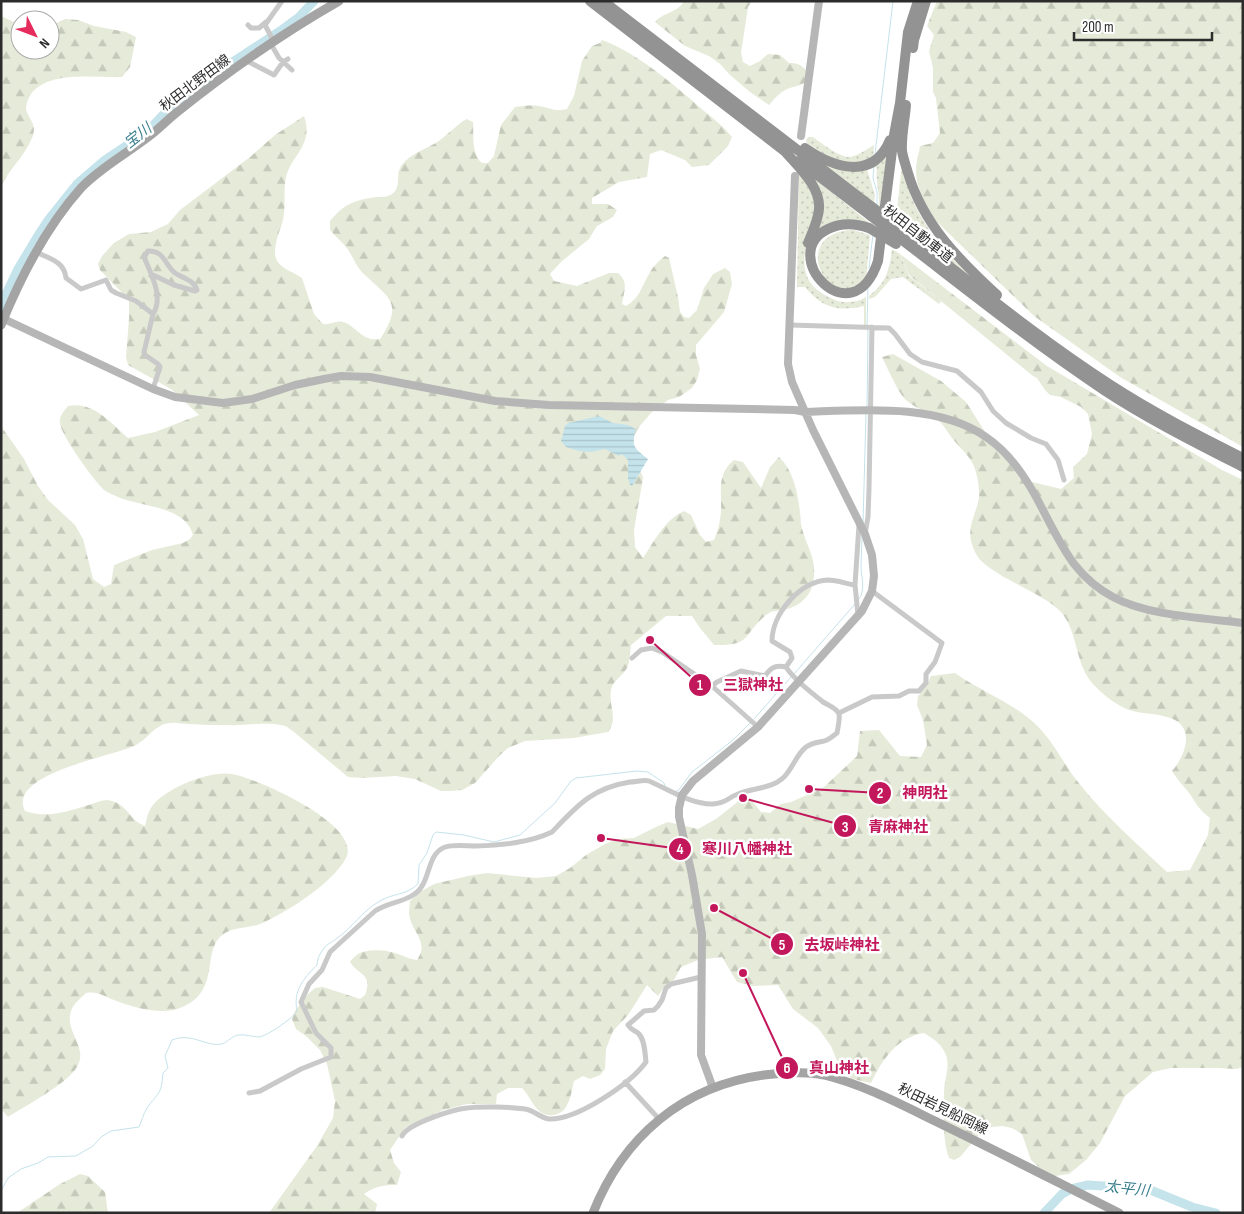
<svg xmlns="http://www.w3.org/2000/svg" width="1244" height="1214" viewBox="0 0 1244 1214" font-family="'Sofia Sans Condensed','Noto Sans JP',sans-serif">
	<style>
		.grass { fill: url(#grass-dots) }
		.forest { fill: url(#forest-firs) }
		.water { fill: url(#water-rules) }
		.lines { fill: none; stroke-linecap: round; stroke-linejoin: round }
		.stream { stroke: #c5e3eb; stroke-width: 1 }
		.river { stroke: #c5e3eb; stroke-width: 9 }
		.street { stroke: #c9c9c9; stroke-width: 5 }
		.secondary { stroke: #b6b6b6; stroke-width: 8 }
		.primary { stroke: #a4a4a4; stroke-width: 9 }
		.highway { stroke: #939393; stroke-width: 10 }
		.highway-bridge { stroke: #939393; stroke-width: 10 }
		.labels { text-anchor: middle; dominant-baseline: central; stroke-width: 5; stroke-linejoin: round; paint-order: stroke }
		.street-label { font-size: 14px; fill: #2c2c2c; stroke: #fff }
		.water-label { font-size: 15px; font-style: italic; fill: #3a7e8e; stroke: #fff }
		.leader { fill: none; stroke: #c2185b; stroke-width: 2 }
		.callout-dot { fill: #c2185b; stroke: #fff; stroke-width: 2 }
		.mark-label { font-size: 15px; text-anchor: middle; font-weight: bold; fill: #fff }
		.callout-label { font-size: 15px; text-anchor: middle; font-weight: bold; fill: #c2185b; stroke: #fff; stroke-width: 5; stroke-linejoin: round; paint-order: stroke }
	</style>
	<defs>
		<pattern id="grass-dots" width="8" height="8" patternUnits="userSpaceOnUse" patternTransform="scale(1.25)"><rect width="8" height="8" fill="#e6ead9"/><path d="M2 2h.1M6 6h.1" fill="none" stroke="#c5c9ba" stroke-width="1.8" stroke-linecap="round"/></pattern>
		<pattern id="forest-firs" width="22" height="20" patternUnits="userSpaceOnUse" patternTransform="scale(1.25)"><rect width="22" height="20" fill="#e6ead9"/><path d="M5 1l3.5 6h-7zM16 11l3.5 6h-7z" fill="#c5c9ba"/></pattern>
		<pattern id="water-rules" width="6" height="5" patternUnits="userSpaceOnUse" patternTransform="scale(1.25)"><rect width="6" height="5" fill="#c5e3eb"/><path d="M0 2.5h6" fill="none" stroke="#a9c3ca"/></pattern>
	</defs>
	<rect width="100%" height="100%" fill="#fff"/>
	<path class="grass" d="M809,137H813C821,143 838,156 848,157C857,157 867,149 874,145L873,158C849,170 827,157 807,143L806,140Z
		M891,149L883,211L879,207C880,193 875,181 877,167L867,169L875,195L874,203L807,152L849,169Z
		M902,163C905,176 908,190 913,201C927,232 949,257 974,279L973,280L896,219Z
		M799,174C807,184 813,192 815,205C816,211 813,218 811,224C803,256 795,283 833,299C842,304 857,303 866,297V325H864V306C838,312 822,308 805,287H797Z
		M815,179L871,224H862L818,236L814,181Z
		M853,230L870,235L866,281C863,283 859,287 856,288C818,299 795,232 853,230Z
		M892,249L900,254L909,276L941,301L939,304L903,277L891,279L875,297L869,299V296C887,282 889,270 892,249Z"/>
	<path class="forest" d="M684,1H752L748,7L741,53L743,62L750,66L760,61L768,54L780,55L789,63C797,63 800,64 806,70V82C800,86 796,86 790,88C781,91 775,98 769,105L750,92L730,75L720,64L709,56L685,46L655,22C663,12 678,13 684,1Z
		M937,1H1243V447L1120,377L1034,316L935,220C926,205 916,188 916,170C916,162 919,153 920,146L933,143L940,133L936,98L933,92V68L929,51L934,35L927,26Z
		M1,16L20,25V50H50V26L65,19L78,20L94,26L126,32L136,37L130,67L122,77C95,78 49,70 31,94C28,98 26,105 26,109C28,119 38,124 32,138C25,156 8,170 1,187Z
		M602,40C636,52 677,87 704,111C714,119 724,127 732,137L728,146L709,165L692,167L685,160L661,150L650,154L647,177L619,182L592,198V204H608L617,210L613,217L597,226L589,239L561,262L550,274L554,281L577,286L609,273H618C629,283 624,290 622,304L626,306C639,299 642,286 649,274C653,266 659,261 665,256L669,258L678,297L680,312L684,317L689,318L697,310L704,288L713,274L725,268L730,272L732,284L724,312L696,345V355L700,369L697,380L692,388L679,397L668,400L651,413L639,427L634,436L633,450L643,478L634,530L635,547L643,558C654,542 665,519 684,511L691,515L700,535L706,542L714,540C718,531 720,522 721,512C722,491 716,475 734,460L743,462L761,488L770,467L779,457C793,470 798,493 800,513C801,518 800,523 802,528C807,549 818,559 813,583C812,587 810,593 807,596C802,603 793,608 784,610C778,611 772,610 766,615C742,635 752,646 714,645L700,628L692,616H666L631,645C630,652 630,663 627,668C622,677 613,680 611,690C608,707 619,718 608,732L574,738L525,741L508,748L500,755L475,783L462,790L451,791H441L415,779L396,776L362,778L348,777L294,732C291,730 288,727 285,726C270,721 243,726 228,725C215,725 202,725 189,724C183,724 177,722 170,723C155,724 149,738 136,745C116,756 6,773 25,811C46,819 69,811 89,805C95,803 102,800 108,800C129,804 128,820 145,826C147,818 148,811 153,805C166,788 211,770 232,774C256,778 363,825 346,858C333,883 286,913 260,924C249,928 236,927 227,932C197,947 226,993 177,1009C158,1015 132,1007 114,1000C102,996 99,991 86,993C81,998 73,1004 71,1011C64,1032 89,1047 77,1067C67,1084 25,1106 8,1117L1,1109V426L24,459L38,486L48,500L75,525L83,539L93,579L104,587L111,584L114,565L152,550L183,543L190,539L193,535C186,506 141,507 118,497C114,495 108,493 104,490C95,482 60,434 60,423C59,416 64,411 68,406C93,401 111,423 128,438L155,432L199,415L171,389L128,365L126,357L129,319V300L100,270L98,264L102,256L114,243L129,234L151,232L168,224L180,210L250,157L275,135L304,116C314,145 292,154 286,177C283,191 286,206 283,220C280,231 271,249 277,261C282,269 295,273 302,278L314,314L323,324C330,325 337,320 343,322C357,326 361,342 380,339C406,300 386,297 361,271C355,264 352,255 347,248C342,242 335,236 330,230V221C345,203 355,200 377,197C382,197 388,197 392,194C402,187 395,176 401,166C410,153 428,149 440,140C450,133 456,125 467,119L473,122C474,136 471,154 482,163H488L494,156L501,125L515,107C522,106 531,105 539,106C550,108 556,112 567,109L574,96L582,61L592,46L600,43Z
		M900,254L1047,366L1222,470L1243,480V1067L1236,1069L1218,1068H1171L1153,1072L1125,1096L1100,1143L1086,1160L1069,1174L1055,1176L1040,1168L1031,1160L1022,1134L1012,1128L1002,1126L991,1127L983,1130L960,1157L954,1160L949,1158C942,1138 944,1114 944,1093C944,1078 952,1064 944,1051C939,1042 932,1038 924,1033C897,1037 882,1060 871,1083L853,1079L842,1073L831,1046L818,1028L793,1009L778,985L752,986L737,982L722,957L698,960L681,967L674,980L664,987L658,996L647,985L628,1015L613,1031L606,1049L605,1069L600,1075L590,1079L583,1076L574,1081C572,1089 571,1098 567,1105C562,1116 547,1119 538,1110C532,1104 529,1095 522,1088H508L497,1094L496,1104H467L443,1110L405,1128L390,1150L394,1163L401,1172L397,1185C384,1185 375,1186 364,1194L377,1204L375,1213H269L317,1146L333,1118L335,1101L327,1064L320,1050L306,1036L296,1029L292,1019L295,1011L307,995L315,988L323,987L360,999L365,995C373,973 359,976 350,962C352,959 355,956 358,954C368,948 388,950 398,954C404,956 409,959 417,960C430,941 411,932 409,914C409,910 410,905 410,901L420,892L434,884L468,876L487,873L536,878L556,876L570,868L586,855L605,844L618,839L634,838L658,826L668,822L698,829L716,819L744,797L753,802L761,812L770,813L781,804L791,802L823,788L857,756L860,731L879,730L900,756L921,757L927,745L923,720L917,705L918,696L926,687L931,676L955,673C980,691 1009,701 1032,721C1052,738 1062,762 1078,782C1104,815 1136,843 1167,872L1190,870L1208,835L1210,818C1200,810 1198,807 1192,797C1186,788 1178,781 1172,771C1187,754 1196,724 1167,717C1154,713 1142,714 1129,710C1116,705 1102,694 1093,684C1074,663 1079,633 1061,612C1042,591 985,575 975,552C964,529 975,519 979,498C980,489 977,472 973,464C968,454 959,447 952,438C948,433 945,427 941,423C931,413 916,409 906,400C899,394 887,367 882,357L893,354L941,381L966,402L992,443L1011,463L1020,479L1061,489L1074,478L1073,467L1087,454L1092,434L1088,414L1081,407L1061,397L1050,395L1045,390L1037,378L1033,376L909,275Z
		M80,1174L88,1176L105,1192L108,1213H17L60,1184Z"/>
	<path class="water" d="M599,416L613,423L628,425L636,429C631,446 634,448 648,459L632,486L630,485L628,478V460L622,454L619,456L605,449L591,452L579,451L566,447L561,441L565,426L568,423Z"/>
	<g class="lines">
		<path class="stream" d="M875,154L893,1
			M874,165L873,178L877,192V206
			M869,268L873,234
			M867,325L868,287
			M867,408L868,329
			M863,523L866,414
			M859,599C866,589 861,577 861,566C861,556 862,546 862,537
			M794,674L855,604
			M754,719L791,677
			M676,791H678L692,772L733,740L751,722
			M1,1191L8,1178L21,1169L38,1163L48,1157L76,1156L93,1146L101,1137L111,1131L139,1127C142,1121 143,1114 147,1108C159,1091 161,1096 163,1073L168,1068L165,1056L172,1040C192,1032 205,1047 222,1044C228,1042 233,1035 239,1035C245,1034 252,1037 259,1037C267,1036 292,1019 297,1011C293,991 303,979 317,965C317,960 319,955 322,951C326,944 331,943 336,939C352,928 363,910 380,901C393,893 405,896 418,884L419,865L427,853L433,835L436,832L464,835L494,842L520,835L555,803L571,781L576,778L637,771L648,772L664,783L665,786"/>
		<path class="river" d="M1,305L18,269L39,234L49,219L77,184L105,160L147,132L173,104L194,92L216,73L280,31L299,17L314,1
			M1044,1213L1062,1194L1071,1189L1088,1185L1148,1189L1192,1207L1216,1213"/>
		<path class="street" d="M248,25L251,28H259L266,22
			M274,42L265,25L282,1
			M271,44L279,58L292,70
			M247,61L274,75L283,62L288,59
			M36,252C50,259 64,261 66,278L81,289L106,280L111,290L116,293L136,301L153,314L144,352L145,355L158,364L160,367L153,389
			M151,276L153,275L174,285L195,291L197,290C194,280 183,278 175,273C165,265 164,250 148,251L144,257C151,274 164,297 153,314
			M790,325L889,328L895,334L910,354L922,362L957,371L981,392L993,411L1006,423L1031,438L1046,444L1058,460L1064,480
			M865,534L868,517L869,489L872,327
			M858,615L855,585L859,525
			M632,658L641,650L652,648L662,652L712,686L758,727
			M712,686L717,682L741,671L765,676C771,667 776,665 786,667L792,658L790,652L772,641C772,614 800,581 828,580C837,580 847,584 855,585
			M839,713L872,697L899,696L909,691H919L926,683V674L935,662L942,643L872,591
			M625,1082L659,1119
			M249,1093L260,1091L301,1069L331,1057V1048L316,1033L301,1002L309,984L322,970L330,952L375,911C389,901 413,902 422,886C430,874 429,853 445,847C454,844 467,846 476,846C501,845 529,843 552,832C577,806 592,788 630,782C636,782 644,779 649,781C668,789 692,805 713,804C727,803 727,798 738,794C752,788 772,789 784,777C793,768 796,755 806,747C815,741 820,743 827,740C831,738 834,735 837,733C838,728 840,719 839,714C837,708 828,705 823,702C811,692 794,680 786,667
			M402,1136C407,1124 454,1109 467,1108C480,1106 512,1107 525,1109C534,1110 540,1118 549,1119C577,1120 630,1084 646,1062C645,1054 645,1039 638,1033C634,1030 631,1030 628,1025L644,1011L654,1010L658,1006L662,1000L666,988L671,984L701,977"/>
		<path class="secondary" d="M801,136L819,1
			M4,319L153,389L175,397L223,403L252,399L295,385L324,379L341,376L370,377L495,401L549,405L795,410L805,412C862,410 938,403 986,437C1013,455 1031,486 1045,514C1064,550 1076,577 1113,597C1148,616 1204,618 1243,623
			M713,1088L701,1055L702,934L692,875L679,817V808L682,795L693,781L758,727L862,611L872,591L874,576L872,555L865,534L813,430L792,382L788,364L795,176"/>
		<path class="primary" d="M1,325C21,276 46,227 81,188C100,168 126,154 148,137C158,130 166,121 176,113C226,73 283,33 339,1
			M593,1213C623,1137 683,1086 764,1075C784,1073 805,1071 824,1075C865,1085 902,1105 939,1123C999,1152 1059,1183 1119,1213"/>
		<path class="highway" d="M590,1L787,153
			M603,1L872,207
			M913,48L914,40L926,1
			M906,105C905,119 901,136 902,151C903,158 906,166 908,173C923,224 959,260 997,295
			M805,148C834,168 873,181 890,140
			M783,149C797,166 821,186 819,209C818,221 812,233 808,243
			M799,161L871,216
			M899,227C968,280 1036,337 1109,384C1152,412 1197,435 1243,458
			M869,228C855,223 842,222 828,229C776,254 852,339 878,261L894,135L900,103L908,32L918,1
			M897,236C965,288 1032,342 1104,390C1148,419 1196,443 1243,467"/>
		<path class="highway-bridge" d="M872,207L899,227
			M871,216L897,236
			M869,228L896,244"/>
	</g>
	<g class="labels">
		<g class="street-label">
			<text transform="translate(195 83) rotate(-37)">秋田北野田線</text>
			<text transform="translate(918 234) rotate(38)">秋田自動車道</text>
			<text transform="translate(943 1109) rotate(26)">秋田岩見船岡線</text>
		</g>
		<g class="water-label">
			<text transform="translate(138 136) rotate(-38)">宝川</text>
			<text transform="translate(1127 1189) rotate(6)">太平川</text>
		</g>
	</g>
	<path class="leader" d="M650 640L700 685M809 789L880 793M743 798L845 826M601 838L680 849M714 908L782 944M743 973L787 1068"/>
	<g class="callout-dot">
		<circle cx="650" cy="640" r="5"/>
		<circle cx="809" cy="789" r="5"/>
		<circle cx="743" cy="798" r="5"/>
		<circle cx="601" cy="838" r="5"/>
		<circle cx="714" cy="908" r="5"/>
		<circle cx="743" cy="973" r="5"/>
		<circle cx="700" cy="685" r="12"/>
		<circle cx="880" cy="793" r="12"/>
		<circle cx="845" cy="826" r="12"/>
		<circle cx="680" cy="849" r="12"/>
		<circle cx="782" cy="944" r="12"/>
		<circle cx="787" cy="1068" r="12"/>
	</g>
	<g class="mark-label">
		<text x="700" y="690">1</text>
		<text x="880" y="798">2</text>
		<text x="845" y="832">3</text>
		<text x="680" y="854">4</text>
		<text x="782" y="950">5</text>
		<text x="787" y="1073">6</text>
	</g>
	<g class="callout-label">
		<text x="753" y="690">三獄神社</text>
		<text x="925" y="798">神明社</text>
		<text x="898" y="832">青麻神社</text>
		<text x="747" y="854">寒川八幡神社</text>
		<text x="842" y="950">去坂峠神社</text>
		<text x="839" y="1073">真山神社</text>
	</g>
	<rect width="1244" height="1214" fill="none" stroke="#2c2c2c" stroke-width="5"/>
	<g transform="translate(35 35) rotate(132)"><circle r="24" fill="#ffffff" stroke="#ababab"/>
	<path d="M0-4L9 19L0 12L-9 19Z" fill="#e62b5d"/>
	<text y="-8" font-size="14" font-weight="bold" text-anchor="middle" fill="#2c2c2c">N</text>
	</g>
	<path d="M1074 32v8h138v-8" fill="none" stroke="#2c2c2c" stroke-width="2.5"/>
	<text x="1082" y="32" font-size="15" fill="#2c2c2c" stroke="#ffffff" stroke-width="4" paint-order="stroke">200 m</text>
</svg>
